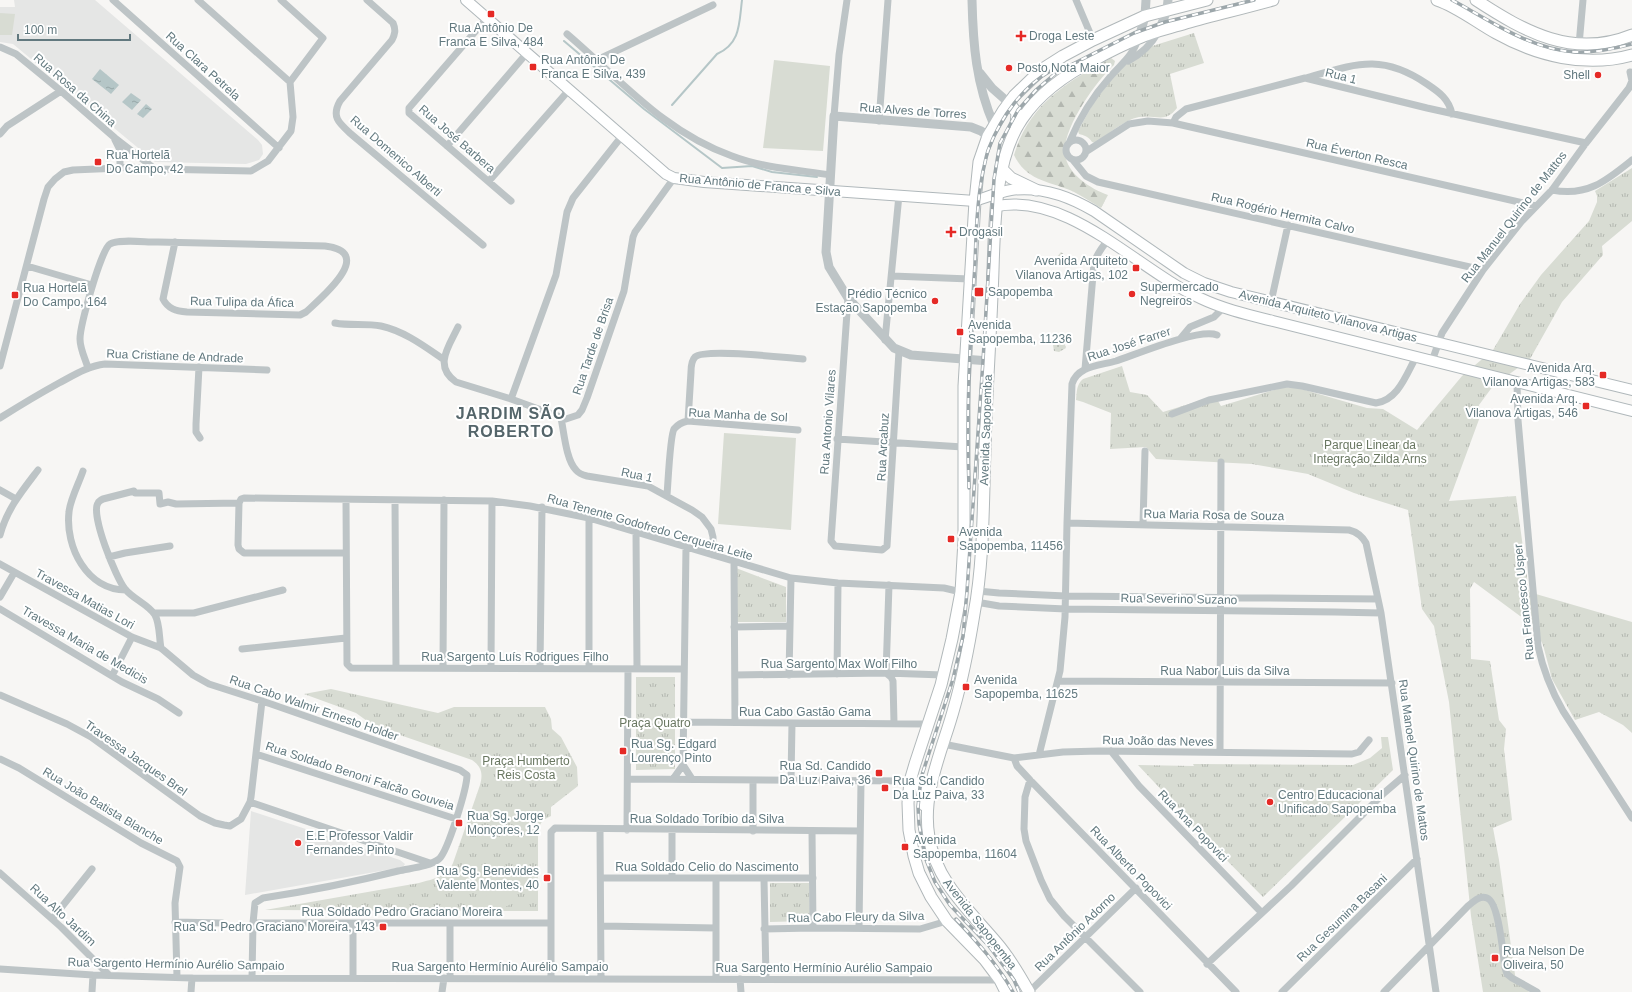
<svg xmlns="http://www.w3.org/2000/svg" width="1632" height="992" viewBox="0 0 1632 992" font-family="Helvetica,sans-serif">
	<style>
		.built { fill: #e5e6e5 }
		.grass { fill: url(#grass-dots) }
		.forest { fill: url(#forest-firs) }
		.park { fill: url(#park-tufts) }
		.pitch { fill: #d8dcd3 }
		.water { fill: url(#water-ripples) }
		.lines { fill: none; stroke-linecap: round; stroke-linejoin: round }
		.stream { stroke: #b5c6c7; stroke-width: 2 }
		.secondary-casing { stroke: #b0b8bb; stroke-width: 12 }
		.primary-casing { stroke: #b1b8ba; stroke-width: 13 }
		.minor { stroke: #bdc4c6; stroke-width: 7 }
		.tertiary { stroke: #bdc4c6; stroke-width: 9 }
		.secondary { stroke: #fff; stroke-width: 10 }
		.primary { stroke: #fff; stroke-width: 11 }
		.rail-casing { stroke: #9da7ab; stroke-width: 3.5 }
		.rail { stroke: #fff; stroke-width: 2; stroke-dasharray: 6; stroke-linecap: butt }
		.poi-dot { fill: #e52a26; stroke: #fff; stroke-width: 1.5 }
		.labels { text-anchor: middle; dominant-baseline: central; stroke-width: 4; stroke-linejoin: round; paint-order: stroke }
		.poi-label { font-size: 12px; fill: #62797f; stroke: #fff; text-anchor: start }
		.street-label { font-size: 12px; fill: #62797f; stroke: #fff }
		.park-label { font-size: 12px; fill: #697761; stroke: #fff }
		.district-label { font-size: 16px; font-weight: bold; letter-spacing: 1px; fill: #54656a; stroke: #fff }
	</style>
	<defs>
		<pattern id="grass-dots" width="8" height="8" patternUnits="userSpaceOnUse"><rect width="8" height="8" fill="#d8dcd3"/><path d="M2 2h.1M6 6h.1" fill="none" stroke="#b3b7b0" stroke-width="1.8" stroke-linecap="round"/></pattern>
		<pattern id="forest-firs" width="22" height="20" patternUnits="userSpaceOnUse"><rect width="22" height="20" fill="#d8dcd3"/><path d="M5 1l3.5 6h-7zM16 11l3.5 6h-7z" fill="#b3b7b0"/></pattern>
		<pattern id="park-tufts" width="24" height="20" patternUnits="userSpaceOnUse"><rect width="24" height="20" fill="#d8dcd3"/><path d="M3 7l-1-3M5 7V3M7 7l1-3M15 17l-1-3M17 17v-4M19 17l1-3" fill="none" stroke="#b3b7b0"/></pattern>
		<pattern id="water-ripples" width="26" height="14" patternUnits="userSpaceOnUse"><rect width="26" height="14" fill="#b5c6c7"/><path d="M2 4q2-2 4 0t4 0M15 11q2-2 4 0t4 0" fill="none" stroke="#97a6a7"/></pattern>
	</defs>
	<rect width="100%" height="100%" fill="#f7f6f4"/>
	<path class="built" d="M14,0H95L258,140L262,145L263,154L259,160L246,164L155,162L13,44L0,42V7H15Z
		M251,811L400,860L405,864L403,867L245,895Z"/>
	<path class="grass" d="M1061,252L1065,255V263L1056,262L1057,257Z
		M1061,337H1062L1066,348L1059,352L1054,351L1052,339H1061Z"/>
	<path class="forest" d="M1111,58L1115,61L1114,65C1096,81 1062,129 1065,154C1067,174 1091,189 1108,195L1101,208C1092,203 1084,197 1074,192C1050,181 1027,182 1014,155C1029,104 1067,82 1111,58Z"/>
	<path class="park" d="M1194,33L1204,63L1170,74L1177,108C1165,124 1156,114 1139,117C1124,120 1109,134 1095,143L1092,142C1089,137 1084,135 1079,134L1078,131L1094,102L1133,52Z
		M1632,168V221L1602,246L1603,255L1562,302L1530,359L1493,386L1479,405L1481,414L1449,501L1516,496L1529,592L1632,622V733L1623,725L1599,712L1575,720L1552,679L1543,645L1531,620L1520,616L1474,582L1470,589L1471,659L1490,661L1499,720L1506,729L1504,749L1512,820L1493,828L1499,860L1516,982L1527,989L1529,992H1483L1471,916L1449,702L1434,626L1422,609L1408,510L1354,493L1308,474L1252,464L1156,459L1146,447L1110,449L1111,413L1083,402L1076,400C1077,392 1076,385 1083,379L1122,366L1130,392L1147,395L1163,412L1215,396L1221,406L1284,387L1298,388L1367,408L1383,409L1417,430L1462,376L1493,350L1520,304L1541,275L1589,221L1597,202V196L1595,191Z
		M736,568L786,587V622H736Z
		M636,677H675V769L636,770Z
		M331,689L438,713L454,707H545L551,719L552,729L561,737L577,767L578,786L551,807V816L543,820L538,828V911L265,910L419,883C433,879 447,877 453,863L480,785C483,774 482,767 472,760L374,726L356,713L304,694Z
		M1381,737H1388L1393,770L1263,897L1186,819L1187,817L1138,765L1194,766L1193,764L1353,765L1370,758L1382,748Z
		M770,883H809L810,921L770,922Z"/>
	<path class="pitch" d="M0,13L15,14L12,35H0Z
		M774,60L830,66L823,151L763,148Z
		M724,433L796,438L791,530L718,524Z
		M505,887L513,903L486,916L478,900Z"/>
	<path class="water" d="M100,69L119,85L111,94L92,79Z
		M131,93L141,100L132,110L122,102Z
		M146,104L152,109L143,118L137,114Z"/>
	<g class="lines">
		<path class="stream" d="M564,41L644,109L722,168L752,166L772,172L817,177
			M672,105L717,54C741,43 739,23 742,0"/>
		<g class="secondary-casing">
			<path id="secondary" d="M466,0L666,174L674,178L704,182L975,201C987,197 999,192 1011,190C1041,186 1069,196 1094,211L1184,273L1204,283L1231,292L1632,390
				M997,206C1069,192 1139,271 1200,298C1223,309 1249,315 1273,321L1632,411"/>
		</g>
		<g class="primary-casing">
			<path id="primary" d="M1437,0C1458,7 1476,22 1496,33C1537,56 1586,68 1632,55
				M1476,0C1525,32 1573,59 1632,35
				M1009,103L1017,113L1016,126
				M1001,168L1011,178L1036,190
				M910,781L916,783L921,787L924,805
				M1006,992L1000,980L985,960L947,921L931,897L919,873L914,856L909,830L908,803L910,781L915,764L941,685L952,639L961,592L964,540V386L975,201L979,162L988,136L1003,111L1014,96L1041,70L1063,56L1093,40L1145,16L1207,0
				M1029,992C1019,974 1009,957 996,942C968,909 936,881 929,837C921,793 943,749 954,708C963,677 969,645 974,614C984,560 983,505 985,451C986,399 990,347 992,295C995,241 991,164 1022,119C1040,92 1068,73 1096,59C1110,51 1125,44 1139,38C1154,31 1170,28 1186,23C1215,15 1244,8 1273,0"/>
		</g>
		<path class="minor" d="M113,0L279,148
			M198,0L290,82
			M367,0L393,23C396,30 395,34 392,40L340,101C331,117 339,123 351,134L483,245
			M1076,0L1093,40
			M487,18L409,108V113L511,201
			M567,34C621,80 664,132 732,156C763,168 799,170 831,175
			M1579,45L1583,0
			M0,47L16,54L61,91L115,138L155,169
			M597,60L713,5
			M1128,61C1142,54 1151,45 1159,31
			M1306,78C1356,64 1381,53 1427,84C1439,92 1449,99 1452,114
			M834,116L839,55L847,0
			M879,121L888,0
			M1173,123L1536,206
			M0,134L7,126L61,91
			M1066 150a10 10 0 1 1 20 0a10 10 0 1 1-20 0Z
			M115,140L120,150V168
			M1069,143C1079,119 1093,96 1110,77C1123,62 1131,58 1139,38
			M447,146L527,53
			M1087,151L1129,124L1148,121L1173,123L1176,117L1186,109L1305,78L1427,108L1586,143
			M1073,160L1086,176L1098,182L1483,270
			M489,181L569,90
			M1552,190C1587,197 1606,181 1632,160
			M27,266L92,285
			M892,276L970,279
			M848,298L831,541L835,546L882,550L887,546L899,351
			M1271,302L1288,225
			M335,323C350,326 366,323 381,326C404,331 424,346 443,359
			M458,327C449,346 433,366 456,382L511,399L566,419L578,415L582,410L587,398L624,291L633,237L635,232L674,178
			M1180,339L1190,327L1214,317L1224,307
			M885,340L899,195
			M1432,361L1442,333L1483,270L1521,222L1552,190L1586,143L1629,88L1632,81L1630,72
			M0,366L44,199L48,187L55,179L64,172L73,170L120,168L129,167L155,169L251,171L268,161L291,131L293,117L290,82L323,38L281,0
			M199,367L196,424V432L200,438
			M88,368C85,358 80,349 80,339C80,326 101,249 110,244C118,239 144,242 155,242C212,243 269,245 325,246C377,252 321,298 306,312L300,315L187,312C176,311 168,309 163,299L175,242
			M1085,369L1094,263C1097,254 1102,247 1108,240
			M1517,382L1518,420L1538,646C1543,670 1551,690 1563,711L1632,818
			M511,399L556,275L567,212L573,198L622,136
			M1172,414L1209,400L1287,384L1302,386L1376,403C1398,400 1406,375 1416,357
			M0,418C19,406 39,394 59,383C74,375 88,366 105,364L267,370
			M561,418C564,432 566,460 576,470C579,474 583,475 587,476L648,486L692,510L702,517L711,529L713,537V555
			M688,421L691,372C691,367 692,360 695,357C706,348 786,358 803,359
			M837,439L963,447
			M83,471C79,483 70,500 69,512C65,547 87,590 126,590
			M0,490L16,499
			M667,495C668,484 670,436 674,429C678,424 683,422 688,421L798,430
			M346,500L347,664L351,668L684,669
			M395,500L396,668
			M1067,523L1349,530C1357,532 1362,536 1366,543L1381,613L1436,992
			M1143,524L1145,451
			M636,532L637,668
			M0,535C7,509 22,491 38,470
			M345,553H244L239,549L238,545L239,503L241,499L244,498L492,501L530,506L589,518L791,578L838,583L944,588L961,592
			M109,557L125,553L170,546
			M734,561L735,722
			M0,564L132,637L161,648L193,675L209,684L271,704L460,770L467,775C467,788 448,851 439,859C429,867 411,868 398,871C354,882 309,891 263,898L255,903L253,923L252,977
			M889,585L886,673L891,677L893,681L894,723
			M978,591L999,593L1066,596L1378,599
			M0,597L14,573
			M976,602L999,606L1066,609L1335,612L1381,613
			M0,609L122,682L158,699L179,713
			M154,613H194L283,590
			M734,627L790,626
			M161,648C159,638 160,624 155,615C149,605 133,599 125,589C116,578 90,514 98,503C99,501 101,500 103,499L134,491L135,493H159L160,504L168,502L176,504L239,503
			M242,649L346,638
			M443,667L444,500
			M491,668L492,501
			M540,668L542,507
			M589,668V518
			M837,674L838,583
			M735,675L886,673L943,675
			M789,675L791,578
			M112,676L132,637
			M1058,681L1392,683
			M0,695L67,724L91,737L200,816L215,823L224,825L230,826L241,819L250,802L251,797L262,701
			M683,722L927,724
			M943,744L1014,758L1063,752L1099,751L1352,754L1359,752L1369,740
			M1111,751L1139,786L1262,913
			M1220,752L1221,462
			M256,754L456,819
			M1039,755L1060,671L1065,617L1067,523L1072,384C1074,377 1078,373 1084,370C1093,365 1106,364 1116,361C1137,354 1199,328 1217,335
			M1014,758L1017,766L1030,780L1236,992
			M0,759L19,768L141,843L177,861L180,867L175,903L177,977
			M683,765L692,779
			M628,779L910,781
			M673,779L683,765L686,547
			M753,780V831
			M791,780L792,723
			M1030,780L1025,797L1024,829L1026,841L1041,880L1050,899L1064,916L1140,992
			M250,802L430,863
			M600,829L601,978
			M627,830L628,669
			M672,830V878
			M812,831L813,928
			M0,873L61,927L109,975
			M601,878H813
			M716,879V979
			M764,879L766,979
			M52,919L92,869
			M175,922L222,923
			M253,923H551
			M450,923V978
			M602,926L716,928
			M859,928L861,781
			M764,929L813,928L920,929L947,921
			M1207,964L1291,886L1384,793L1405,775
			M0,969L93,975L192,978L1000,980
			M353,978V923
			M551,978V832L555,828L860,831
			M740,979L741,992
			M92,992L93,975
			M191,992L192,978
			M442,992L444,978
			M1029,992L1136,888
			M1282,992L1417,859
			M1384,992L1468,906C1474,901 1480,895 1487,898C1499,902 1503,955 1505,968L1507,974L1512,978L1537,992"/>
		<path class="tertiary" d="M972,0C973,44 976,84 994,125
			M1159,31L1167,10L1168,0
			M1139,38L1145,16L1146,0
			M980,73L992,88L1009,103
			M988,136L981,131L971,127L834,116L826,252L829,267L848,298L894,348L911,355L989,361"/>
		<use href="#secondary" class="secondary"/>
		<use href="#primary" class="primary"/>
		<g class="rail-casing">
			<path id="rail" d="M1452,0C1489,20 1532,50 1575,52C1594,53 1613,49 1632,44
				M969,488C966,413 970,339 975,264C976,233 977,202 983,171C985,164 986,155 989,148C1001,117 1023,86 1052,70
				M956,919C977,942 998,965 1013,992
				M1019,992L1014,980L989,946L950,905L935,882L925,857L919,824L918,807L921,778L953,679L963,636L967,591L983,361L994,179L1000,143L1018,110L1036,90L1057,72L1134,33L1165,22L1254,0"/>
		</g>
		<use href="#rail" class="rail"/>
	</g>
	<g class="poi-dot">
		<rect x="487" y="10" width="8" height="8" rx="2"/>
		<path d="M1019 30h4v4h4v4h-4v4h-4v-4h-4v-4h4z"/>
		<rect x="529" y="63" width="8" height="8" rx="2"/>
		<circle cx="1009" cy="68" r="4"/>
		<circle cx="1598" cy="75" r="4"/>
		<rect x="94" y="158" width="8" height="8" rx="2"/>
		<path d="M949 226h4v4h4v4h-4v4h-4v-4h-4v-4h4z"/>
		<rect x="1132" y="264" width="8" height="8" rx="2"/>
		<rect x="974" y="287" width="10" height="10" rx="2"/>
		<circle cx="1132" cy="294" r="4"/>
		<rect x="11" y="291" width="8" height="8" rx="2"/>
		<circle cx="935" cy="301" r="4"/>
		<rect x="956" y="328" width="8" height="8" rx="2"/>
		<rect x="1599" y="371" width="8" height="8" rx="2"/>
		<rect x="1582" y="402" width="8" height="8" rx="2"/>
		<rect x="947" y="535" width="8" height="8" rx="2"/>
		<rect x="962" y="683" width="8" height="8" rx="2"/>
		<rect x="619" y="747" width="8" height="8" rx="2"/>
		<rect x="875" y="769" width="8" height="8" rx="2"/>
		<rect x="881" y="784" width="8" height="8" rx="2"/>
		<circle cx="1270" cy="802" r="4"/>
		<rect x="455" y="819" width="8" height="8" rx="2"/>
		<circle cx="298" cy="843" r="4"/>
		<rect x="901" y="843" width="8" height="8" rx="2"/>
		<rect x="543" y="874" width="8" height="8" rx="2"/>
		<rect x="379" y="923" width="8" height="8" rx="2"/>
		<rect x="1491" y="954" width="8" height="8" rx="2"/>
	</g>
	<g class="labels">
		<g class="poi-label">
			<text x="491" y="28" text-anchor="middle">Rua Antônio De<tspan x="491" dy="14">Franca E Silva, 484</tspan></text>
			<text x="1029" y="36">Droga Leste</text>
			<text x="541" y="60">Rua Antônio De<tspan x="541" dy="14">Franca E Silva, 439</tspan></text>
			<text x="1017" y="68">Posto Nota Maior</text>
			<text x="1590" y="75" text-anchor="end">Shell</text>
			<text x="106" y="155">Rua Hortelã<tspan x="106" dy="14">Do Campo, 42</tspan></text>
			<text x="959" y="232">Drogasil</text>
			<text x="1128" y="261" text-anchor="end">Avenida Arquiteto<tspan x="1128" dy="14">Vilanova Artigas, 102</tspan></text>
			<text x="1140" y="287">Supermercado<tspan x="1140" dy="14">Negreiros</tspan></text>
			<text x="23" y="288">Rua Hortelã<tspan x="23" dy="14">Do Campo, 164</tspan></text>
			<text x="988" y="292">Sapopemba</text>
			<text x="927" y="294" text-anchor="end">Prédio Técnico<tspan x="927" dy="14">Estação Sapopemba</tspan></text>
			<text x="968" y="325">Avenida<tspan x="968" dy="14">Sapopemba, 11236</tspan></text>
			<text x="1595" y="368" text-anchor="end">Avenida Arq.<tspan x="1595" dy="14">Vilanova Artigas, 583</tspan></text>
			<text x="1578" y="399" text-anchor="end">Avenida Arq.<tspan x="1578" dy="14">Vilanova Artigas, 546</tspan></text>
			<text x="959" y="532">Avenida<tspan x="959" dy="14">Sapopemba, 11456</tspan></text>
			<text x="974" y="680">Avenida<tspan x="974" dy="14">Sapopemba, 11625</tspan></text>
			<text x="631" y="744">Rua Sg. Edgard<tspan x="631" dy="14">Lourenço Pinto</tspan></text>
			<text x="871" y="766" text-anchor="end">Rua Sd. Candido<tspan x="871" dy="14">Da Luz Paiva, 36</tspan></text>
			<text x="893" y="781">Rua Sd. Candido<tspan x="893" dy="14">Da Luz Paiva, 33</tspan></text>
			<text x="1278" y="795">Centro Educacional<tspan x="1278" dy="14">Unificado Sapopemba</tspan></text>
			<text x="467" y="816">Rua Sg. Jorge<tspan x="467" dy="14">Monçores, 12</tspan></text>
			<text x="306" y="836">E.E Professor Valdir<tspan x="306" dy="14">Fernandes Pinto</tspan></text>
			<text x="913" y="840">Avenida<tspan x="913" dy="14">Sapopemba, 11604</tspan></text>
			<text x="539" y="871" text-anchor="end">Rua Sg. Benevides<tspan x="539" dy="14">Valente Montes, 40</tspan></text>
			<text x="375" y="927" text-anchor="end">Rua Sd. Pedro Graciano Moreira, 143</text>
			<text x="1503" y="951">Rua Nelson De<tspan x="1503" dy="14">Oliveira, 50</tspan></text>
		</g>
		<g class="street-label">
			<text transform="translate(203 66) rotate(42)">Rua Clara Petrela</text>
			<text transform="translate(1341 76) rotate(14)">Rua 1</text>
			<text transform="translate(75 90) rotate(41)">Rua Rosa da China</text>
			<text transform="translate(913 111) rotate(4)">Rua Alves de Torres</text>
			<text transform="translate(457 139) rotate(41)">Rua José Barbera</text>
			<text transform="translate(1357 154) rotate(13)">Rua Éverton Resca</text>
			<text transform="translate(396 156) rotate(41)">Rua Domenico Alberti</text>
			<text transform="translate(760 185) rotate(5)">Rua Antônio de Franca e Silva</text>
			<text transform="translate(1283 213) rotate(13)">Rua Rogério Hermita Calvo</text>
			<text transform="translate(1514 217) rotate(-52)">Rua Manuel Quirino de Mattos</text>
			<text transform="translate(242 302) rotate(1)">Rua Tulipa da Áfica</text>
			<text transform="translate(1328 316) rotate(14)">Avenida Arquiteto Vilanova Artigas</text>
			<text transform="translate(1129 344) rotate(-18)">Rua José Farrer</text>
			<text transform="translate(593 346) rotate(-71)">Rua Tarde de Brisa</text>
			<text transform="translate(175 356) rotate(2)">Rua Cristiane de Andrade</text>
			<text transform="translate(738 415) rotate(3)">Rua Manha de Sol</text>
			<text transform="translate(828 422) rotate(-86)">Rua Antonio Vilares</text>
			<text transform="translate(986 430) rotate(-88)">Avenida Sapopemba</text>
			<text transform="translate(883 447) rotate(-87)">Rua Arcabuz</text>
			<text transform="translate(637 475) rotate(12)">Rua 1</text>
			<text transform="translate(1214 515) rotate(1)">Rua Maria Rosa de Souza</text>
			<text transform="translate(650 527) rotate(16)">Rua Tenente Godofredo Cerqueira Leite</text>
			<text transform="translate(85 599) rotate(29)">Travessa Matias Lori</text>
			<text transform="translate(1179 599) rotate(1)">Rua Severino Suzano</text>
			<text transform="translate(1524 602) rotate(-96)">Rua Francesco Usper</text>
			<text transform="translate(85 645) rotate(30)">Travessa Maria de Medicis</text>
			<text x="515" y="657">Rua Sargento Luís Rodrigues Filho</text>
			<text x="839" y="664">Rua Sargento Max Wolf Filho</text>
			<text x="1225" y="671">Rua Nabor Luis da Silva</text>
			<text transform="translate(314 708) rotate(19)">Rua Cabo Walmir Ernesto Holder</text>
			<text x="805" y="712">Rua Cabo Gastão Gama</text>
			<text transform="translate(1158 741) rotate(1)">Rua João das Neves</text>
			<text transform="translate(136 758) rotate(35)">Travessa Jacques Brel</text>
			<text transform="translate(1414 760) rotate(82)">Rua Manoel Quirino de Mattos</text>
			<text transform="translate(360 776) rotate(18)">Rua Soldado Benoni Falcão Gouveia</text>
			<text transform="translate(103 806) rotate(31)">Rua João Batista Blanche</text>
			<text x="707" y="819">Rua Soldado Toríbio da Silva</text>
			<text transform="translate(1193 826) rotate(46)">Rua Ana Popovici</text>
			<text x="707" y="867">Rua Soldado Celio do Nascimento</text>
			<text transform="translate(1131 868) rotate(46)">Rua Alberto Popovici</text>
			<text x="402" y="912">Rua Soldado Pedro Graciano Moreira</text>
			<text transform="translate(63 915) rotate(43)">Rua Alto Jardim</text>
			<text transform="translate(856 917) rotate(-1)">Rua Cabo Fleury da Silva</text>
			<text transform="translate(1342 918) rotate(-44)">Rua Gesumina Basani</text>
			<text transform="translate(980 924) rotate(52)">Avenida Sapopemba</text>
			<text transform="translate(1075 932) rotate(-44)">Rua Antônio Adorno</text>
			<text transform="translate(176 964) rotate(1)">Rua Sargento Hermínio Aurélio Sampaio</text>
			<text x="500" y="967">Rua Sargento Hermínio Aurélio Sampaio</text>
			<text x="824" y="968">Rua Sargento Hermínio Aurélio Sampaio</text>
		</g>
		<g class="park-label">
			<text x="1370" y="445">Parque Linear da<tspan x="1370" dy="14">Integração Zilda Arns</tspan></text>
			<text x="655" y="723">Praça Quatro</text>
			<text x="526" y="761">Praça Humberto<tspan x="526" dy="14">Reis Costa</tspan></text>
		</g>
		<g class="district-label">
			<text x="511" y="413">JARDIM SÃO<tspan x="511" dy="18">ROBERTO</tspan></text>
		</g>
	</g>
	<path d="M18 34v6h112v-6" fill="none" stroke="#62797f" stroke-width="2"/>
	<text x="24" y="34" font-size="12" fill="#62797f" stroke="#ffffff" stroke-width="3" paint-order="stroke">100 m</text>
</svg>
